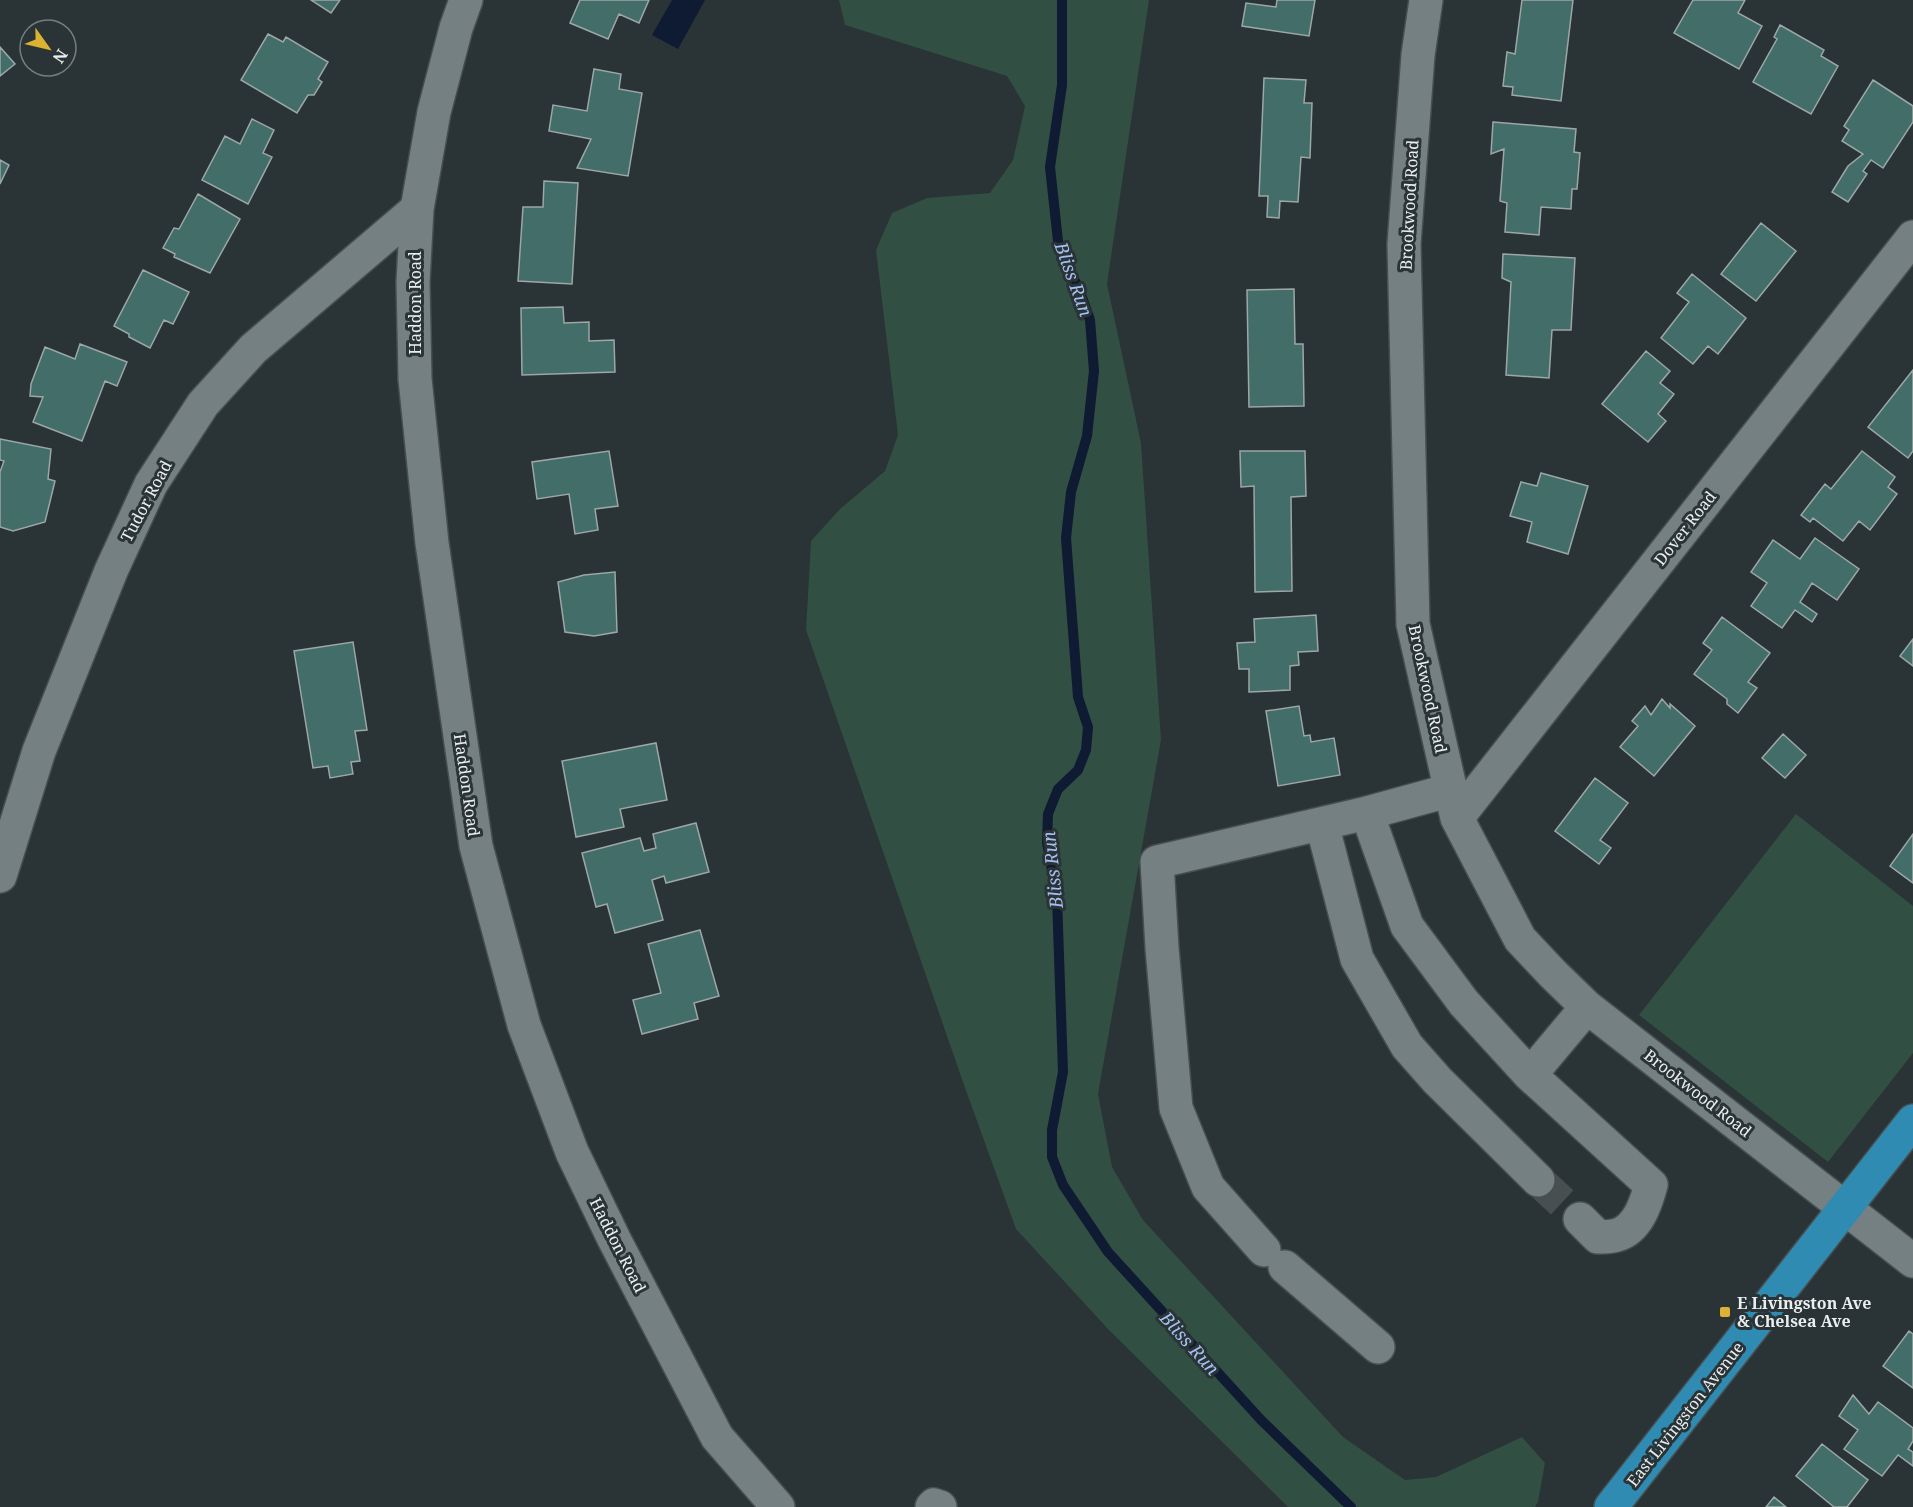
<svg xmlns="http://www.w3.org/2000/svg" width="1913" height="1507" viewBox="0 0 1913 1507" font-family="'Noto Serif',serif">
	<style>
		.green { fill: #314f42 }
		.water { fill: #0f1b32 }
		.lines { fill: none; stroke-linecap: round; stroke-linejoin: round }
		.stream { stroke: #0f1b32; stroke-width: 10 }
		.building { fill: #426d69; stroke: #9ca7a6; stroke-width: 1.5 }
		.minor-tunnel { stroke: #474f51; stroke-width: 33; stroke-dasharray: 33 16; stroke-linecap: butt }
		.minor-casing { stroke: #464e50; stroke-width: 36 }
		.major-casing { stroke: #464e50; stroke-width: 36 }
		.minor { stroke: #758082; stroke-width: 33 }
		.major { stroke: #2f8bb1; stroke-width: 33 }
		.poi-dot { fill: #dcb233; stroke: #2a3335; stroke-width: 2 }
		.labels { text-anchor: middle; dominant-baseline: central; stroke-width: 6; stroke-linejoin: round; paint-order: stroke }
		.street-label { font-size: 16px; fill: #e9eef0; stroke: #2a3335 }
		.poi-label { font-size: 16px; font-weight: bold; fill: #e9eef0; stroke: #2a3335; text-anchor: start }
		.water-label { font-size: 18px; font-style: italic; fill: #a5c1f4; stroke: #2a3335 }
	</style>
	<rect width="100%" height="100%" fill="#2a3335"/>
	<path class="green" d="M839,0H1149L1107,284L1141,443L1161,740L1098,1094L1112,1167L1143,1220L1343,1437L1405,1480L1436,1477L1522,1437L1545,1463L1538,1502L1535,1507H1288L1108,1329L1016,1229L964,1085L806,630L811,541L840,509L885,471L898,435L876,250L892,213L927,198L990,193L1013,160L1025,106L1007,76L845,25Z
		M1796,814L1913,906V1053L1828,1162L1639,1015Z"/>
	<path class="water" d="M672,0H705L678,49L652,35Z"/>
	<g class="lines">
		<path class="stream" d="M1062,0V85L1050,167L1058,241L1064,263L1078,286L1090,320L1094,371L1087,436L1071,492L1066,538L1078,697L1088,727L1086,750L1078,770L1058,789L1048,814L1047,842L1057,898L1063,1072L1052,1130V1157L1063,1185L1108,1252L1262,1421L1351,1507"/>
	</g>
	<path class="building" d="M311,0H340L331,13Z
		M580,0H649L639,23L619,14L608,39L570,23Z
		M1277,0H1315L1309,36L1242,26L1246,3L1276,7Z
		M1522,0H1573L1561,101L1512,95L1513,87L1503,86L1507,52L1515,54Z
		M1693,0H1745L1738,13L1762,26L1739,69L1674,33Z
		M1780,25L1824,50L1821,56L1838,66L1811,114L1753,82L1777,39L1774,37Z
		M268,34L283,42L286,37L328,62L318,79L322,82L314,95H308L297,113L241,80Z
		M0,47L15,64L0,76Z
		M594,69L621,74L619,89L642,93L628,176L577,168L591,139L549,131L553,105L587,111Z
		M1264,78L1306,80L1304,103H1312L1310,158L1301,157L1298,202L1280,201L1279,218L1267,217L1268,196H1259Z
		M1873,80L1913,106V122L1883,168L1871,160L1863,171L1867,174L1848,202L1832,192L1848,166L1863,154L1842,141L1849,130L1844,126Z
		M252,119L274,130L263,153L272,157L248,204L202,180L225,136L240,144Z
		M1493,122L1576,129L1574,152L1580,153L1577,189H1572L1571,209L1541,207L1539,235L1505,232L1507,203L1500,201L1504,149L1491,154Z
		M0,160L9,165L0,184Z
		M544,181L578,183L572,284L518,281L523,207H543Z
		M198,194L240,219L210,273L174,257L175,254L163,248L174,228L179,229Z
		M1761,223L1796,251L1756,301L1721,274Z
		M1503,254L1575,258L1571,330H1552L1549,378L1506,375L1511,282L1502,278Z
		M143,270L189,292L173,324L164,320L150,348L129,337V334L114,326Z
		M1692,274L1746,318L1718,354L1708,346L1693,364L1661,338L1689,302L1677,293Z
		M1294,289L1295,344H1303L1304,406L1249,407L1247,290Z
		M563,307L564,323L589,322V341L614,340L615,372L522,375L521,308Z
		M80,344L127,362L117,386L105,381L82,441L33,422L43,397L30,396L31,384L45,347L75,359Z
		M1646,351L1670,371L1660,383L1674,394L1658,414L1666,421L1648,442L1602,404Z
		M1913,370V451L1908,458L1868,427Z
		M0,439L51,449L48,479L55,481L45,522L13,531L0,527V472L4,461L0,460Z
		M609,451L618,506L595,509L598,530L575,534L569,494L537,499L532,462Z
		M1240,451H1305L1306,496L1291,497L1292,591L1255,592L1254,486L1241,487Z
		M1862,451L1895,477L1888,487L1897,494L1870,530L1859,521L1843,541L1813,518L1810,522L1801,515L1825,484L1831,489Z
		M1541,473L1588,486L1568,554L1527,542L1532,522L1510,516L1521,482L1537,486Z
		M1815,538L1859,569L1837,600L1812,583L1800,602L1817,614L1812,622L1795,610L1782,628L1751,606L1767,583L1751,572L1773,540L1800,559Z
		M615,572L617,632L594,636L565,632L558,582L584,575Z
		M1316,615L1318,651L1298,652L1299,665L1290,666V690L1249,692V669H1239L1237,643L1255,642L1254,619Z
		M1722,617L1770,653L1748,682L1757,688L1738,713L1727,704V699L1694,674L1712,650L1703,643Z
		M1913,639V666L1900,656Z
		M353,642L367,730L355,731L360,761L351,762L353,774L330,778L328,766L313,768L294,651Z
		M1662,699L1670,708V704L1695,726L1654,776L1620,747L1638,726L1632,721L1645,706L1651,715Z
		M1299,706L1304,736L1310,735L1311,742L1334,738L1340,775L1278,786L1266,711Z
		M1783,734L1806,755L1785,778L1762,758Z
		M656,743L667,800L620,809L624,827L576,837L562,761Z
		M1595,778L1628,803L1600,840L1611,848L1599,864L1555,831Z
		M696,823L709,872L666,883L664,876L652,880L663,920L615,933L607,904L596,907L582,853L640,838L644,851L656,848L653,834Z
		M1913,834V883L1890,866Z
		M700,930L719,996L694,1003L698,1019L642,1034L633,1000L661,993L648,944Z
		M1909,1331L1913,1334V1388L1883,1366Z
		M1853,1395L1869,1414L1878,1402L1913,1428V1441L1908,1449L1913,1452V1466L1898,1455L1882,1476L1844,1449L1858,1430L1839,1416Z
		M1822,1444L1868,1480L1847,1507H1834L1796,1476Z
		M1774,1497L1786,1507H1766Z"/>
	<g class="lines">
		<path class="minor-tunnel" d="M1538,1180L1580,1219"/>
		<g class="minor-casing">
			<path id="minor" d="M466,0L456,28L434,112L417,209L413,282L415,379L432,543L476,846L524,1025L572,1152L614,1239L717,1437L778,1507
				M1426,0L1418,55L1404,244L1413,624L1457,818L1520,939L1553,974L1587,1007L1913,1261
				M1367,813L1407,926L1464,1003L1530,1075
				M1457,818L1913,237
				M1322,824L1357,959L1407,1046L1437,1080L1538,1180
				M0,876L39,751L111,571L151,484L203,404L253,349L417,209
				M1580,1219L1598,1237C1604,1237 1611,1237 1617,1235C1638,1229 1646,1203 1651,1185L1530,1075L1587,1007
				M1264,1250L1208,1187L1176,1108L1162,948L1157,862L1367,813L1451,790
				M1285,1267L1378,1347
				M932,1507L934,1505L940,1507"/>
		</g>
		<g class="major-casing">
			<path id="major" d="M1611,1507L1913,1121"/>
		</g>
		<use href="#minor" class="minor"/>
		<use href="#major" class="major"/>
	</g>
	<rect class="poi-dot" x="1719" y="1306" width="12" height="12" rx="3"/>
	<g class="labels">
		<g class="street-label">
			<text transform="translate(1409 205) rotate(-87)">Brookwood Road</text>
			<text transform="translate(415 303) rotate(-90)">Haddon Road</text>
			<text transform="translate(146 501) rotate(-62)">Tudor Road</text>
			<text transform="translate(1685 528) rotate(-52)">Dover Road</text>
			<text transform="translate(1428 689) rotate(78)">Brookwood Road</text>
			<text transform="translate(467 785) rotate(82)">Haddon Road</text>
			<text transform="translate(1698 1093) rotate(38)">Brookwood Road</text>
			<text transform="translate(618 1245) rotate(63)">Haddon Road</text>
			<text transform="translate(1685 1414) rotate(-52)">East Livingston Avenue</text>
		</g>
		<g class="poi-label">
			<text x="1737" y="1303">E Livingston Ave<tspan x="1737" dy="18">&amp; Chelsea Ave</tspan></text>
		</g>
		<g class="water-label">
			<text transform="translate(1074 279) rotate(70)">Bliss Run</text>
			<text transform="translate(1052 870) rotate(-96)">Bliss Run</text>
			<text transform="translate(1190 1343) rotate(48)">Bliss Run</text>
		</g>
	</g>
	<g transform="translate(48 48) rotate(124)"><circle r="28" fill="#2a3335" stroke="#767e80" stroke-width="1.5"/>
	<path d="M0-4.5L10 22L0 15L-10 22Z" fill="#dcb233"/>
	<text y="-9" font-size="16" font-weight="bold" text-anchor="middle" fill="#e9eef0">N</text>
	</g>
</svg>
